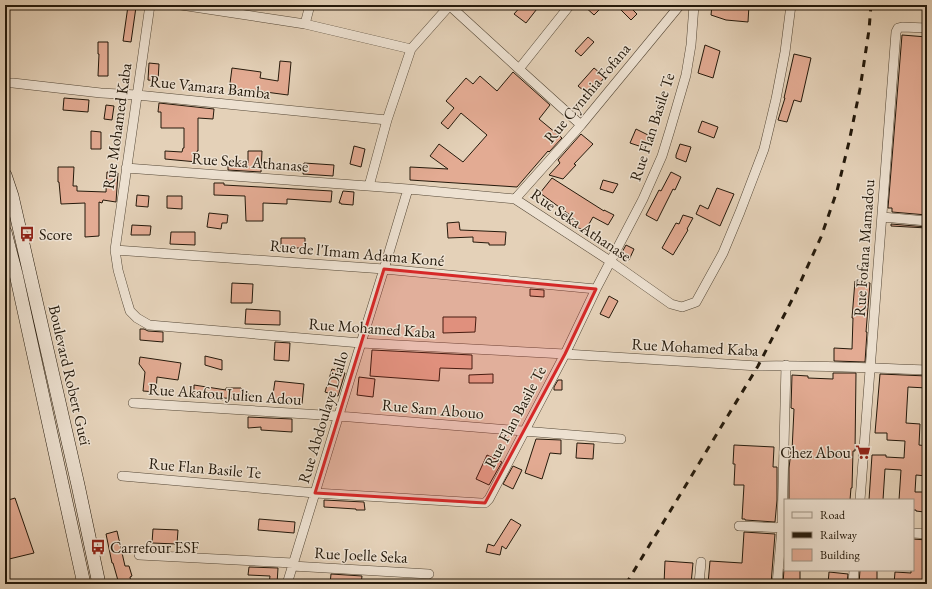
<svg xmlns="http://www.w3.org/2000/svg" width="932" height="589" viewBox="0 0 932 589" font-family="'EB Garamond',serif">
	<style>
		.building { fill: #e3ab93; stroke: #24190b }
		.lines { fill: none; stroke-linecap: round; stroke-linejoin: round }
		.street-casing { stroke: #544736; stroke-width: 10 }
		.secondary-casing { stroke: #24190b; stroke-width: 14 }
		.street { stroke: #ede1d1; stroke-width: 9 }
		.secondary { stroke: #ede1d1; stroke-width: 13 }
		.rail { stroke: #24190b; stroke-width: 3; stroke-dasharray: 7 7; stroke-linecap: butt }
		.marked { fill: #d62828; fill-opacity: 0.2; stroke: #d62828; stroke-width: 3; stroke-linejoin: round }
		.labels { text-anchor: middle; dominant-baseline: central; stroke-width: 3; stroke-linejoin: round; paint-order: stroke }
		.street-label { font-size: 16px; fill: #24190b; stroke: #ede1d1 }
		.poi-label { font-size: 16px; fill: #24190b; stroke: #ede1d1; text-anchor: start }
	</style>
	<rect width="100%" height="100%" fill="#e4d1b8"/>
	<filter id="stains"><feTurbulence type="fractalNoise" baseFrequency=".005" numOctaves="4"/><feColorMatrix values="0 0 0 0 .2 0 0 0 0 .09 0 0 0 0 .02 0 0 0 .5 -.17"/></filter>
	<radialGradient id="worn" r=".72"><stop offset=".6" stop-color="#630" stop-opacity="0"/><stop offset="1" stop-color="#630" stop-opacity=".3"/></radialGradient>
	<path class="building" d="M522,5H540L526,23L514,14Z
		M583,5H604L594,15Z
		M626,5H628L637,14L631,20L621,10Z
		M712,5H749L748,22L726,20L711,15Z
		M128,6L136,7L131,42L123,41Z
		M902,35L927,37L925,75H927V215L892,212V208H888Z
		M588,37L594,42L581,56L575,51Z
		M98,42H108V76H98L99,54H98Z
		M705,45L720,51L713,78L698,73Z
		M794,54L811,58L801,102L794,100L787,122L778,120L785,98H784Z
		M280,61L291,62L288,95L258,91V94L229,91L232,68L261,72L260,78L278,81Z
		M149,63L159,64L158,81L148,80Z
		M594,68L605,77L589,95L578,86Z
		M513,72L550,105L539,119L562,138L549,152L548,151L517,187L410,180V167L448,169L430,156L439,144L463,162L487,135L461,113L448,129L441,123L454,108L446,101L466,78L473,84L480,76L497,91Z
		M64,98L89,100L88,112L63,110Z
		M159,103L214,109L213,119L198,118V151H197V162L165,159V151L182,152L183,148H184V128H161V112H158Z
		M106,105L114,106L112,120L104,119Z
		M702,121L718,127L714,138L698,132Z
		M636,129L650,136L645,148L630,143Z
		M91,131L101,132V149H91Z
		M581,134L593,144L574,164L576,165L563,179L549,175L560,163L558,160Z
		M680,144L691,147L686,162L676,158V155Z
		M354,146L365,149L361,167L350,164Z
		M248,151H262L261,172L228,170V163H248Z
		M304,163L334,165L333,176L303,174Z
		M58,167H74L73,186H77V191L106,192L107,172L118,173L116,202L103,200L102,203L99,202V236L85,237V203L61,204L59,182H58Z
		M671,172L681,177L675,190L673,189L657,221L646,215L659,190L661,191Z
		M552,178L604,211V210L614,215L608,225L593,217L585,231L566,222L570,215L540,193Z
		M603,180L618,184L613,193L600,189Z
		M214,183H224V185L332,191L331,202L287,199V204L263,203V221H246L245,196L214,195Z
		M717,188L734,194L720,226L696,214L700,205L708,209Z
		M343,191L354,192L353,205L341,204V203H339Z
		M137,195L149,196L148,207L136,206Z
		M167,196H182V209L167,208Z
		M209,213L228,215L227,223H222L221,229L207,227Z
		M683,215L693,218L687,229L688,230L673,255L662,248L676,223L679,224Z
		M459,222L460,230L506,232L505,245H489V243L473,242V237L448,238L447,223Z
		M891,224L927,227V228L891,226Z
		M132,225L151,226L150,235H131Z
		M171,232H195V245L170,244Z
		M281,238H305V248H281Z
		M626,245L634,249L629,260L620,256Z
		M855,281L870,283L866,332H867L865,362L834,361V348L852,349L853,318H852Z
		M232,283L253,284L252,303H231Z
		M530,289L544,290V297L530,296Z
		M609,296L618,301L609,318L600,314Z
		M246,309L280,311V325L245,324Z
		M443,317H476L475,332L443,333Z
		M140,329H144L148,331L163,332V342L140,340Z
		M275,342L290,343L289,361L274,360Z
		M372,350L472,355V369L440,368L439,381L370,376Z
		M205,356L222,360V370L205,365Z
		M140,357L181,363L178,380L157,377L156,392L143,391L145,372L139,364Z
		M332,369L345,373L338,396L325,392Z
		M833,373H856L855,451H853L852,488H851L850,500H789V468L791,451H792L794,409L791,408L792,375L808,376V378L833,379Z
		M493,374V383H469V375Z
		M880,374L927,376V388L908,387L906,423L920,424L919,445L927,446V476L916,475L915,492H927V505H924V512L916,511V510H913V500H899L901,470L885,469L883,500H869L872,455H886V457L904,458L905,441L887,440V433H875Z
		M359,377L375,379L373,397L357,395Z
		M558,380H562V390H554V387Z
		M275,381L304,384L302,404L272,401Z
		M194,385L226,390V388H241L245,393H248V399L223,398V400L194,395Z
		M248,417L292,419V432L261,430V427L248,428Z
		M536,439L561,440V454L550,453L542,479L525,473Z
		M577,443L594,444L593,459L576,458Z
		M734,445L774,447L773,467H777V500L775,522L745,520V519H742L744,485H734L735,464H733Z
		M487,455L502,462L489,485L476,479Z
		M513,466L522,470L513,489L503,484Z
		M15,498L34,553L5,560V501Z
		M324,500L364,502L365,510H356V509L324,507Z
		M259,519L295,522L294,533L258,530Z
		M511,519L521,525L506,549L502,546L500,555L486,552L488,544L494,546Z
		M153,529L178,530L177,544L152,543Z
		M117,531L125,566H129L132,576L130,577L131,584H119L113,563H112L106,534Z
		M744,532L775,534L771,584H708L710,561L742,563Z
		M913,539L927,540V557L924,584H894L895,572L911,573V570H913Z
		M665,561L693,563L691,584H664Z
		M249,567L278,568L277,584H269L270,576L248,575Z
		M784,569L785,570H800V584H783Z
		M860,570H877V584H859Z
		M829,572L848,574L847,584H828Z
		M331,574L362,576L361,584H330Z"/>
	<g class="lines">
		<g class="street-casing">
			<path id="street" d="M150,5L115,250L118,270L126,298L130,311L137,318L149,325L361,343L565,354L758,366C814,365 871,368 927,370
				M181,5L305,24L411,49
				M449,5L519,69L581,125
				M305,24L310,5
				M519,69L570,5
				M5,83H13L101,93L137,95L387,120
				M126,168L408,189L515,199L610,261L671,304L682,307L696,302L723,253L740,212L764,149L776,99L785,52L791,5
				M369,186L387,120L411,49L450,5
				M515,199L581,125L680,5
				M882,217L927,221
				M115,250L384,269L596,289
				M133,403L338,416L621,439
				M122,476L315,493L481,503H485L489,499L565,354L596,289L643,199L662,156L670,130L686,75L691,45L694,5
				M860,500L896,32L898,28L902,27L927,28
				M739,526L785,528
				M913,533L927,534
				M139,555L293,563
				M292,566L429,574
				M287,584L361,343L384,269L408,189
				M699,584L701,562
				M777,584L782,528L786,365
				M853,584L854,570"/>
		</g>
		<g class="secondary-casing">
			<path id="secondary" d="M5,175L12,196L78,485L99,584
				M5,232L16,274L84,584"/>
		</g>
		<use href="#street" class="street"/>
		<use href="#secondary" class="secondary"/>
		<path class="rail" d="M626,584L758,366L795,294L821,237L837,191L849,142L860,89L869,30L871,5"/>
	</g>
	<path class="marked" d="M384,269L596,289L565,354L485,503L315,493Z"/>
	<defs>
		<g id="bus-bare" transform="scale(1.2)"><path d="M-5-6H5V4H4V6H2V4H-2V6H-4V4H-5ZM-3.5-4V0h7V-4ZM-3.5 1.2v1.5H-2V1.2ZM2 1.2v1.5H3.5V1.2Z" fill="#8f2418" stroke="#ede1d1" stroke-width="2.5" paint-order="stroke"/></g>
		<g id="supermarket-bare" transform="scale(1.2)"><path d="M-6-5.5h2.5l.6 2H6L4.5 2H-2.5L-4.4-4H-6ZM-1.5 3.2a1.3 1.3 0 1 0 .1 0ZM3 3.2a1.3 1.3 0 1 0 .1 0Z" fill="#8f2418" stroke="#ede1d1" stroke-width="2.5" paint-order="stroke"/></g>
	</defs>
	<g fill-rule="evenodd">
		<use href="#bus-bare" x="27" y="234"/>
		<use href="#supermarket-bare" x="863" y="452"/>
		<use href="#bus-bare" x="98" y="547"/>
	</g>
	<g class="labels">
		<g class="street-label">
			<text transform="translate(210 87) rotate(6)">Rue Vamara Bamba</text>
			<text transform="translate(587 93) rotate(-50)">Rue Cynthia Fofana</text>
			<text transform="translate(117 126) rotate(-82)">Rue Mohamed Kaba</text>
			<text transform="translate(652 127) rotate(-72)">Rue Flan Basile Te</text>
			<text transform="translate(250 162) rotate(4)">Rue Seka Athanase</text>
			<text transform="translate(581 225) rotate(34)">Rue Seka Athanase</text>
			<text transform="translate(864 248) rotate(-86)">Rue Fofana Mamadou</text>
			<text transform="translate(357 253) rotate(5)">Rue de l'Imam Adama Koné</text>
			<text transform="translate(372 328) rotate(4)">Rue Mohamed Kaba</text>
			<text transform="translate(695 347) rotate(3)">Rue Mohamed Kaba</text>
			<text transform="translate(70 375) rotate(77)">Boulevard Robert Gueï</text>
			<text transform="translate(225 394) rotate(4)">Rue Akafou Julien Adou</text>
			<text transform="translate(433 409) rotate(5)">Rue Sam Abouo</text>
			<text transform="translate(323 417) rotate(-73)">Rue Abdoulaye Diallo</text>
			<text transform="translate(515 417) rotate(-62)">Rue Flan Basile Te</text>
			<text transform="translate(205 468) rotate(5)">Rue Flan Basile Te</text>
			<text transform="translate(361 555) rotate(3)">Rue Joelle Seka</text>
		</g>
		<g class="poi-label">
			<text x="39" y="234">Score</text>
			<text x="851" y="452" text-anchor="end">Chez Abou</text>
			<text x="110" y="547">Carrefour ESF</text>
		</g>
	</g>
	<rect width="932" height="589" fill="none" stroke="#e4d1b8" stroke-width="20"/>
	<rect x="6" y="6" width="920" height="577" fill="none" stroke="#24190b" stroke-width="2"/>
	<rect x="10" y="10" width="912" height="569" fill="none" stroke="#24190b"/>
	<rect x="784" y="499" width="130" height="72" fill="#ede1d1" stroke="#9d9182"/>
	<rect x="792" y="512" width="20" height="6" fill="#ede1d1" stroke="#9d9182"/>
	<text x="820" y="519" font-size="12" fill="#24190b">Road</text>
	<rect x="792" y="532" width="20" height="6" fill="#24190b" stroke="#9d9182"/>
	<text x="820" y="539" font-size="12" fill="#24190b">Railway</text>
	<rect x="792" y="549" width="20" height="12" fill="#e3ab93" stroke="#9d9182"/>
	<text x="820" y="559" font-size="12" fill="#24190b">Building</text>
	<rect width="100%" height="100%" filter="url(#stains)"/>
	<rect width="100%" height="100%" fill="url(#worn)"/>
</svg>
